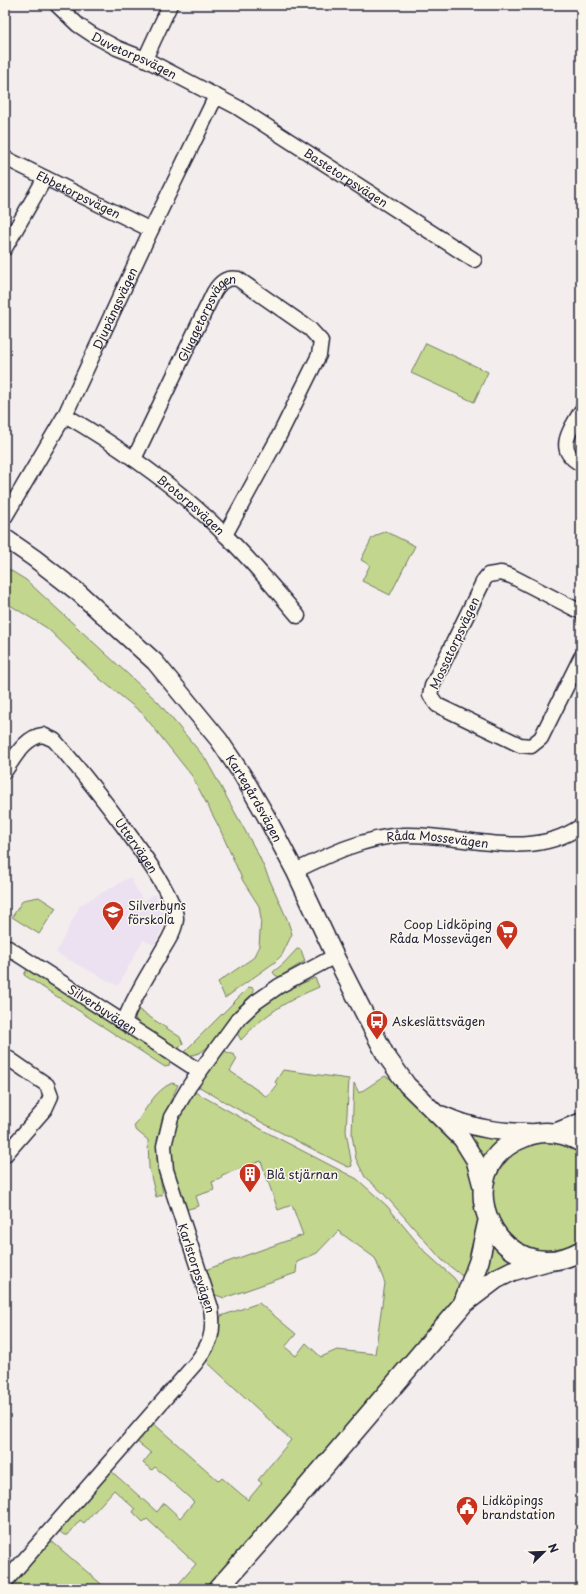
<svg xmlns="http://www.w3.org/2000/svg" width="586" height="1594" viewBox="0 0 586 1594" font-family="'Playpen Sans',sans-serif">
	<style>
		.built { fill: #ece1f0 }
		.green { fill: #c2d78d; stroke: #727c64 }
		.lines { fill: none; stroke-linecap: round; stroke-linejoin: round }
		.minor-casing { stroke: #22223b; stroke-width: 17 }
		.tertiary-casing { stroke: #22223b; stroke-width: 20 }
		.secondary-casing { stroke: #22223b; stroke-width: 22 }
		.minor { stroke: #fbf7ec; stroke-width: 14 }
		.tertiary { stroke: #fbf7ec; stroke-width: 17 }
		.secondary { stroke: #fbf7ec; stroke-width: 19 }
		.labels { text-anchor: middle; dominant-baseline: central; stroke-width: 3; stroke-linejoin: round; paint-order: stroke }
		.street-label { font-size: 12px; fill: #22223b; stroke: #fbf7ec }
		.poi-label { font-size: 12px; fill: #22223b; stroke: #fbf7ec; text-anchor: start }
	</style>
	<rect width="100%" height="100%" fill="#f4edee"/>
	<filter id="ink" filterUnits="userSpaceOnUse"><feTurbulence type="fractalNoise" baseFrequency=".025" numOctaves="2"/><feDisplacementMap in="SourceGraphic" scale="8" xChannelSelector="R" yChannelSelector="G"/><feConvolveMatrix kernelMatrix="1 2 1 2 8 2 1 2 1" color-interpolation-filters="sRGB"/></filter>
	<g filter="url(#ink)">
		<path class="built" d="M130,877L143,901L155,894L166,915L164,925L154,945L143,940L118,986L56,953L80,905Z"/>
		<path class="green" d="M426,343L488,372L474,402L411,373Z
			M385,531L415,546L390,595L362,581L370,565L361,560L372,538Z
			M5,567L26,580L158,702L205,758L259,856L287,919L292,934L282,955L275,962L225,998L218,982L253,958L259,946L261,919L259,906L243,881L219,827L192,776L142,713L100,679L47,628L5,602Z
			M39,897L56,908L39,934L12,917L23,900Z
			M297,949L301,950L305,961L279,977L275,975L273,972L283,964Z
			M27,969L170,1061L169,1066L165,1067L24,975Z
			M315,978L319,987C288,1000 263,1015 241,1040L237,1033C257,1005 283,991 315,978Z
			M249,987L253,988L254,993C247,1000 240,1006 233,1013C221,1027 209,1058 186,1055L184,1052Z
			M136,1008L180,1037L183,1044L177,1050L138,1024L134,1015Z
			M222,1050L234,1055L237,1059L230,1071L267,1097L277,1084L275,1082L283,1070L349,1079L346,1131L352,1166L348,1167C297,1141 247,1116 198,1086Z
			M385,1076L391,1079L465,1154L475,1193L478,1215V1237L466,1279L442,1260L383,1193L365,1177L356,1159L352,1135L354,1083L359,1093Z
			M172,1083L178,1085C157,1128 151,1145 163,1192L162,1195L156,1197L149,1168L148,1140L137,1131L134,1127C144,1112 155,1090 172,1083Z
			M195,1092L270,1134L357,1179L387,1206L425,1252L454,1278L461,1288L443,1314L275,1511L206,1589H174L196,1564L147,1519L143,1522L133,1512L135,1509L114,1490L84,1523L80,1520L68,1535H64L58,1530L110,1470L157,1512L164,1503L180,1518L194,1502L155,1467L152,1470L143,1463L151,1453L137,1442L153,1423L219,1481L222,1478L248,1500L262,1483L258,1480L291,1440L207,1362C212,1353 218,1345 219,1335C220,1328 218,1323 221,1316L259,1303L296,1334L285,1347L296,1356L306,1343L321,1357L337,1350L375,1354L385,1283L375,1258L338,1231L317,1253L297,1262L296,1273L224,1298L213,1294L205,1270L303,1235L292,1205L278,1210L261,1161L222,1175L221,1179L212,1182L214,1190L196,1196L199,1206L185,1210C169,1159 162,1139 195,1092Z
			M466,1133L502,1140L486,1165Z
			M534,1140L565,1141L581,1149V1243L562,1252L520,1247L493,1215L491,1184L500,1164Z
			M492,1241L520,1260L485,1277L483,1275Z
			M49,1539L107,1589H6Z"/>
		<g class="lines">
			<g class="minor-casing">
				<g id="minor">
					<path id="s1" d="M57,5L78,25L93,35L117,48L145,59L237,107L474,260"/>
					<path d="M145,59L170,5"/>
					<path id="s2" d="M5,158L151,230"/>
					<path d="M5,248L45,178"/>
					<path d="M581,411C570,431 554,450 581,464"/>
					<path id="s3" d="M65,415C123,449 179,488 226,536C252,561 275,589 298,616"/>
					<path id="s4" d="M134,459L214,292C220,282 226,277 238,279L310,329L321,341L319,355L278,438L225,535"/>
					<path id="s5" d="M5,517L65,415L151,230L216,96"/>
					<path d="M581,612L511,576L501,573L488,575L484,580L432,686L430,695L437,705L520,745L531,746L541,738L581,657"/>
					<path id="s6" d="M5,771C15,757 25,737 43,735L54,740C78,767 178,889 176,919C175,933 164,946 158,958C145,979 133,999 124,1022"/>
					<path id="s7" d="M295,871C330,854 365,837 404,835C463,833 528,863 581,826"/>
					<path id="s8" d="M5,946L199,1071"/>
					<path d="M5,1056L47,1085L51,1096L45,1109L5,1155"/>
					<path d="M5,1582L195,1364C210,1344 215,1334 211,1308L166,1170L164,1146L171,1117L190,1085L239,1018L256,1002L279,986L335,956"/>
				</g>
			</g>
			<g class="tertiary-casing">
				<g id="tertiary">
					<path id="s9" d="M5,538L34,558L79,593L155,662L219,740L243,776L266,816L295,871L335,956L385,1054L407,1085L462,1139L475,1160L483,1190"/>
					<path d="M442,1115C477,1130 499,1132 537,1133"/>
				</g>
			</g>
			<g class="secondary-casing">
				<path id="secondary" d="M556,1133L581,1123
					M581,1142C564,1133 544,1129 525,1137C440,1168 498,1296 581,1251
					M463,1304L479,1261L488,1221
					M218,1589L279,1520L463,1304L496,1279L512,1271L547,1261"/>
			</g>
			<use href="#minor" class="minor"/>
			<use href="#tertiary" class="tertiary"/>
			<use href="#secondary" class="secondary"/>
		</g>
	</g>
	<defs>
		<g id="school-pin" transform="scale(1.15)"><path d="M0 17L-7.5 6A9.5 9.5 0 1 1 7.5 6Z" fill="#c8321e" stroke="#fbf7ec"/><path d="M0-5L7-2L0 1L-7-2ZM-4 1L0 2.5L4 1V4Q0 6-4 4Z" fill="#fff"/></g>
		<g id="supermarket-pin" transform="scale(1.15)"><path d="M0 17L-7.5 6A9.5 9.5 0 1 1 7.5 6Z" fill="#c8321e" stroke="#fbf7ec"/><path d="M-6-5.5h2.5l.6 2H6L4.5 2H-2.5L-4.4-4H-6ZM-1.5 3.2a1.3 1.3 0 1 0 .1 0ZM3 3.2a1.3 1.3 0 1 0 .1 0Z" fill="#fff"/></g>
		<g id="bus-pin" transform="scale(1.15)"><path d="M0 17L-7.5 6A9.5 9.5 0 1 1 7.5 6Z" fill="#c8321e" stroke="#fbf7ec"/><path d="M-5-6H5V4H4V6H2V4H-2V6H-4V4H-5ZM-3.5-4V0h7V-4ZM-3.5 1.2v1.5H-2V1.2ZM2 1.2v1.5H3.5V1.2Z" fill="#fff"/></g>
		<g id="building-pin" transform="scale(1.15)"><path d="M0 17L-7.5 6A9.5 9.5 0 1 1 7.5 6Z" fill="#c8321e" stroke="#fbf7ec"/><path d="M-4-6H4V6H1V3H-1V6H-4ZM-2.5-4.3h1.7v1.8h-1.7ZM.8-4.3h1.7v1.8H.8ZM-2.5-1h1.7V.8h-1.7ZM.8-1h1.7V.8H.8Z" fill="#fff"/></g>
		<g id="civic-pin" transform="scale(1.15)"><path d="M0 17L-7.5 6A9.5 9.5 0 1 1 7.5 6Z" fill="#c8321e" stroke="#fbf7ec"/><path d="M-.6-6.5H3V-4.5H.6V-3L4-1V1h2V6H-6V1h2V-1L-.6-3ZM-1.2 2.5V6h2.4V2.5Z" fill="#fff"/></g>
	</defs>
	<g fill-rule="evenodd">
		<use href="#school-pin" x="113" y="912"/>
		<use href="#supermarket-pin" x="507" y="931"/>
		<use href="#bus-pin" x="377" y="1021"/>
		<use href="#building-pin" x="250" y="1174"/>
		<use href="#civic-pin" x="467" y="1507"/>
	</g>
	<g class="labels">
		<g class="street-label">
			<text stroke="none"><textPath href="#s1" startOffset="93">Duvetorpsvägen</textPath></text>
			<text stroke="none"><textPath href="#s1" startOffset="338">Bastetorpsvägen</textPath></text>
			<text stroke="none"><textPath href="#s2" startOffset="82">Ebbetorpsvägen</textPath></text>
			<text stroke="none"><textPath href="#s5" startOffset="236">Djupängsvägen</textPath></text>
			<text stroke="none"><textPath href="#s4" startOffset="161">Gluggetorpsvägen</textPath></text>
			<text stroke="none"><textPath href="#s3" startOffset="155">Brotorpsvägen</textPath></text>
			<text transform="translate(454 643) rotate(-65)">Mossatorpsvägen</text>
			<text stroke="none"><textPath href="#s9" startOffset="364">Kartegårdsvägen</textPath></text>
			<text stroke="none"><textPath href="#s7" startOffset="149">Råda Mossevägen</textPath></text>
			<text stroke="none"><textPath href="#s6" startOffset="200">Uttervägen</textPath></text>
			<text stroke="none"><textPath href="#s8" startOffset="116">Silverbyvägen</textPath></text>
			<text transform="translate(197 1268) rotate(72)">Karlstorpsvägen</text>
		</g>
		<g class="poi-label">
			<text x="128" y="905">Silverbyns<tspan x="128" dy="14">förskola</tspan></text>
			<text x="492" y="924" text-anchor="end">Coop Lidköping<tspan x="492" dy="14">Råda Mossevägen</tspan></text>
			<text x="392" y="1021">Askeslättsvägen</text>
			<text x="266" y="1174">Blå stjärnan</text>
			<text x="482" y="1500">Lidköpings<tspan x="482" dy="14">brandstation</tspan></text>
		</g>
	</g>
	<rect width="586" height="1594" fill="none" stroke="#fbf7ec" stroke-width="20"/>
	<rect x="10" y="10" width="566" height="1574" fill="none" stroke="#22223b" stroke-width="1.5" filter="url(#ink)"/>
	<g transform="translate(544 1552) rotate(67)" stroke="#fbf7ec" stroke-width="3" paint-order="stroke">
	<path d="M0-3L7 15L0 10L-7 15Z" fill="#22223b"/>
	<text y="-6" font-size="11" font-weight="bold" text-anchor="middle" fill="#22223b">N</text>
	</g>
</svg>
